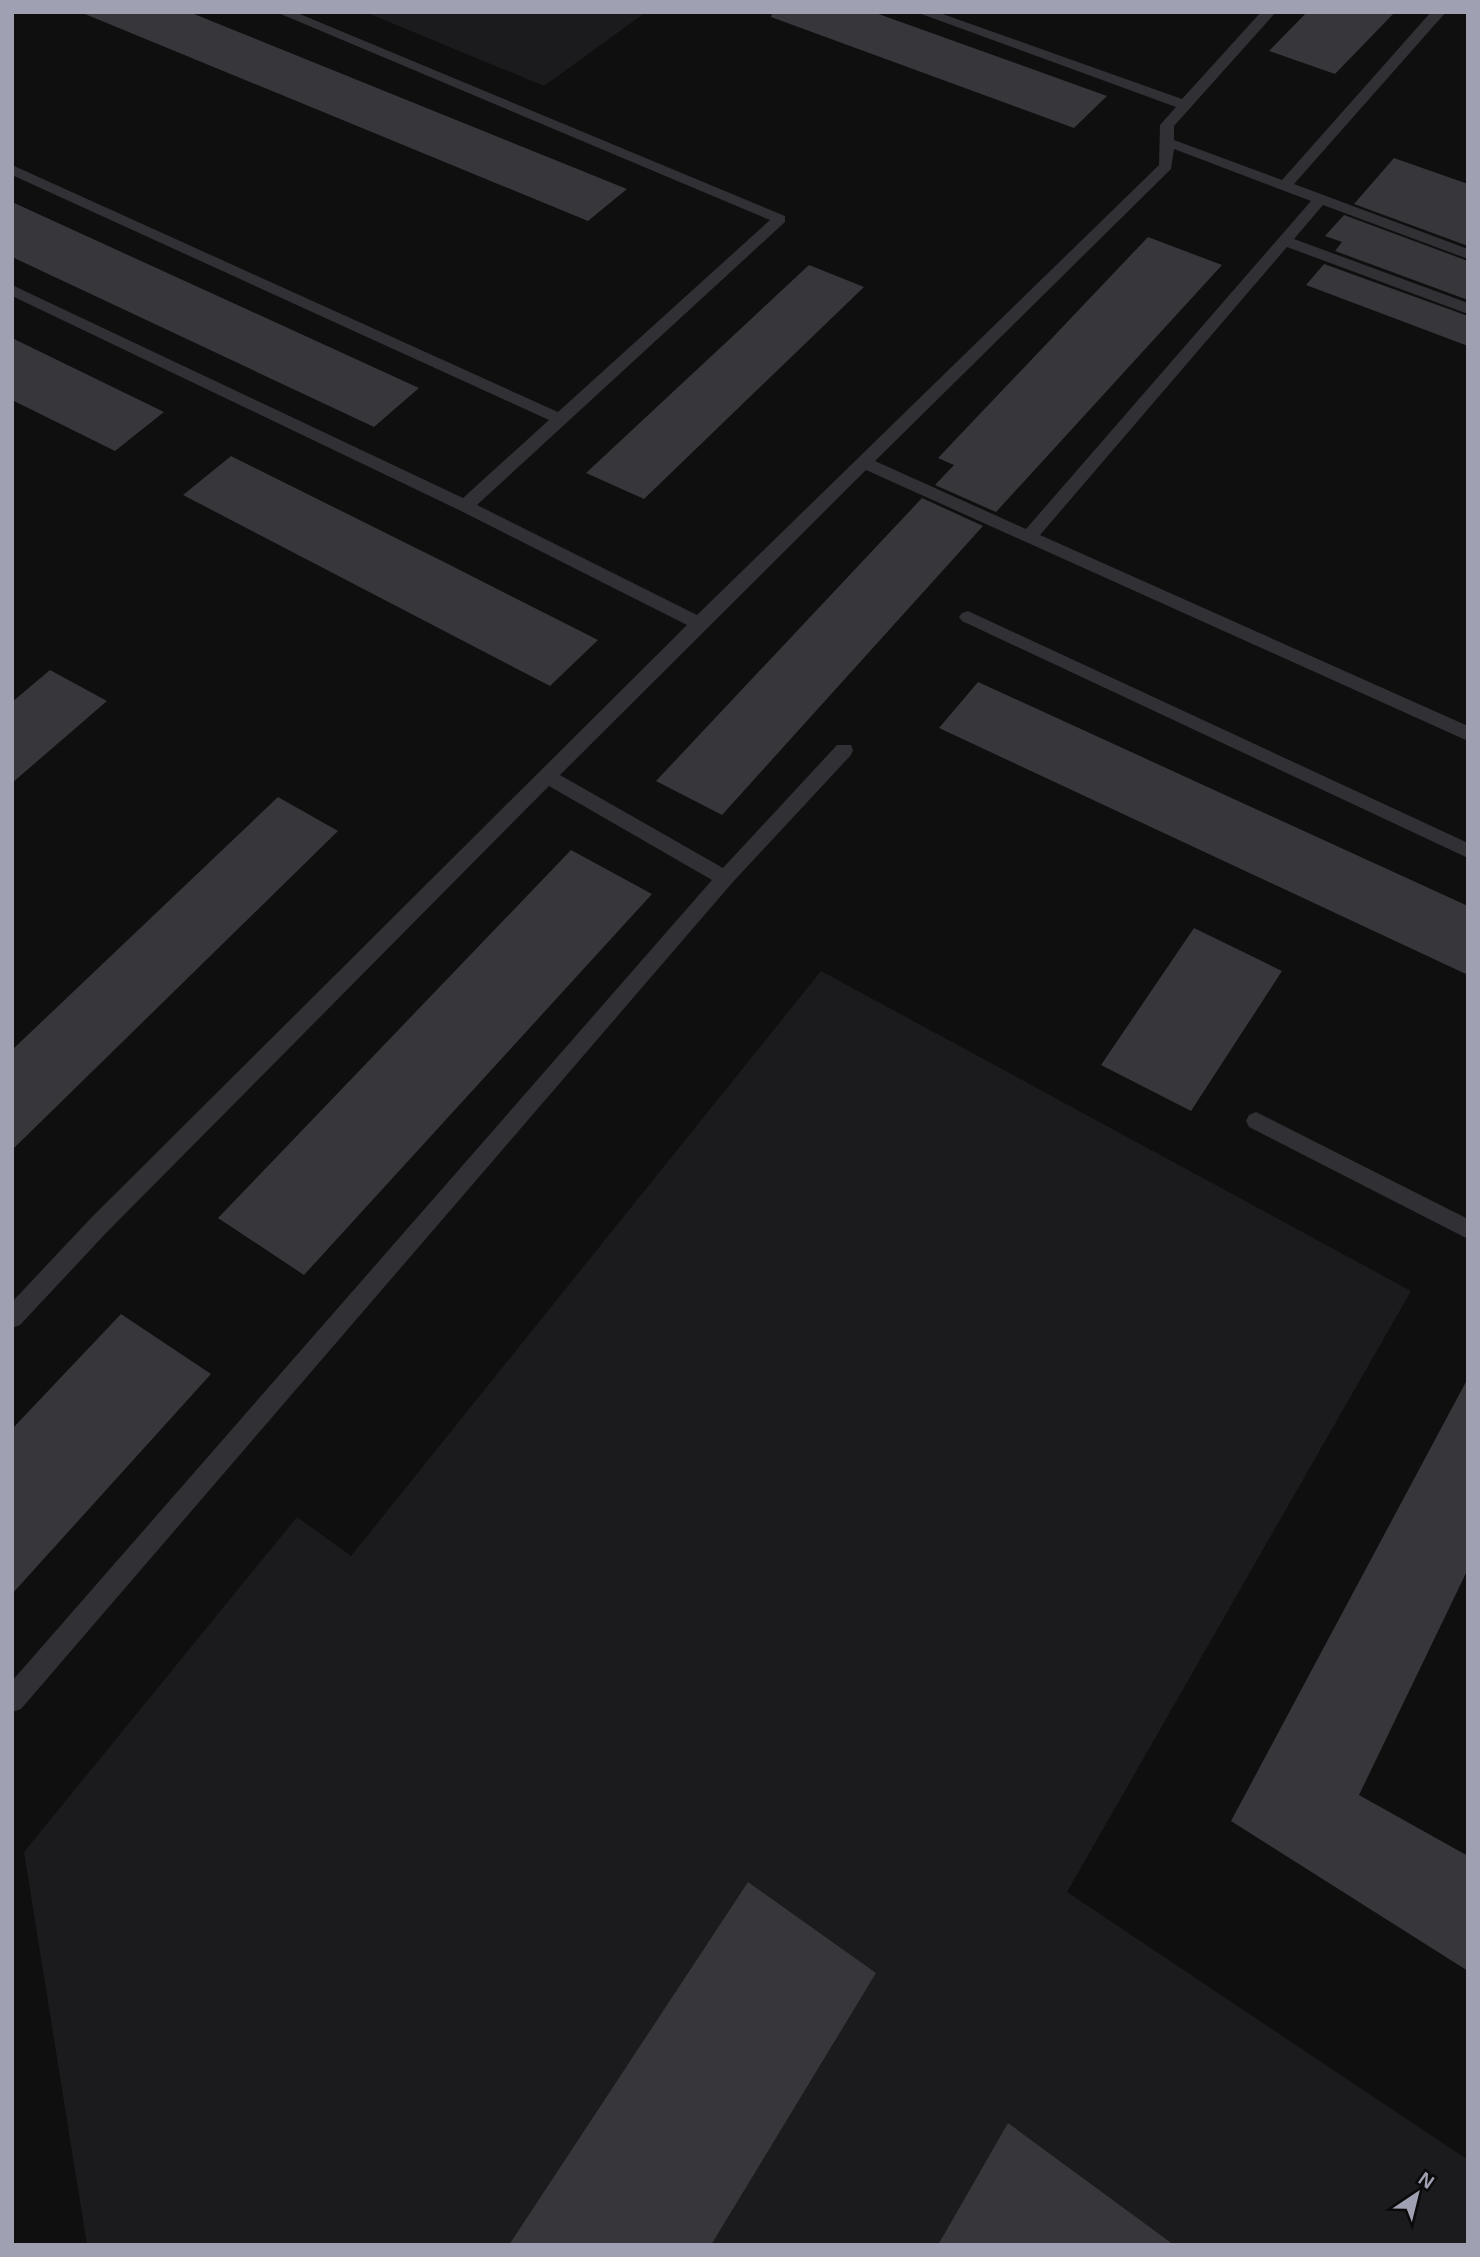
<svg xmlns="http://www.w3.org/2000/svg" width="1480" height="2257" viewBox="0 0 1480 2257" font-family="Helvetica,sans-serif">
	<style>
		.built { fill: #1b1b1d }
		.building { fill: #36363b }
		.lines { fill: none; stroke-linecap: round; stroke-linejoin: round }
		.lane { fill: #303035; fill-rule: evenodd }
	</style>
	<rect width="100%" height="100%" fill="#0f0f10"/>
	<path class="built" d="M365,12H646L544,86Z
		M821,971L1411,1291L1067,1892L1468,2160V2245H87L24,1852L297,1517L351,1556Z"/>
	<path class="building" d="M80,12H189L627,189L588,221Z
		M772,12H873L1107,96L1074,128L771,17Z
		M1307,12H1395L1335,74L1269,51Z
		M1394,158L1468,184V246L1354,204Z
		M12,202L419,388L374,427L12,257Z
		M1344,215L1468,261V300L1335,251L1342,242L1325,236Z
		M1148,237L1222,265L996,512L935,485L954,465L938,458Z
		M1324,264L1468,316V346L1306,285Z
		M809,265L864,287L644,499L586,473Z
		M12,338L164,412L115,451L12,400Z
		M231,456L446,563L598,640L550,686L183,495Z
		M922,498L983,526L722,815L656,781Z
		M50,670L107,701L12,783V702Z
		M978,682L1468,906V975L939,728Z
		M278,797L338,831L12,1150V1050Z
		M571,850L652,894L304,1275L218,1218Z
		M1194,928L1282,971L1191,1111L1101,1065Z
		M121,1314L211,1374L12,1594V1429Z
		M1468,1378V1569L1359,1795L1468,1856V1971L1231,1821Z
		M748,1882L876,1973L711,2245H509Z
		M1008,2123L1174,2245H938Z"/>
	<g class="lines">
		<path class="lane" d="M276,12H295L785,216V222L477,505L697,615L1159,165L1160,125L1176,107L916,12H937L1182,99L1261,12H1276L1174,126V140L1282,180L1431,12H1446L1294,184L1468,249V259L1323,205L1294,239L1468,303V314L1287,247L1040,535L1468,726V741L866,470L560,775L723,868L837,745H851L853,750L851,755L732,883L21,1709L12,1712V1681L712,880L549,786L107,1232L20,1325L12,1328V1302L91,1218L687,625L459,510L12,296V285L463,498L549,420L12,175V165L558,412L770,220ZM1174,149L1311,201L1026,529L875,461L1171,169Z
			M968,611L1468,843V858L962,621L959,617L962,613Z
			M1256,1112L1468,1219V1239L1249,1127L1246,1121L1249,1115Z"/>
	</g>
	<rect width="1480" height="2257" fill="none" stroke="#9fa0b2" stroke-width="28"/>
	<g transform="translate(1417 2194) rotate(35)" stroke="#0a0a0b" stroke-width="5" paint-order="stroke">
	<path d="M0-5L12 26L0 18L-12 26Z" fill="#9fa0b2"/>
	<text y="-10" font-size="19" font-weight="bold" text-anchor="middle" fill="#9fa0b2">N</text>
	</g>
</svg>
